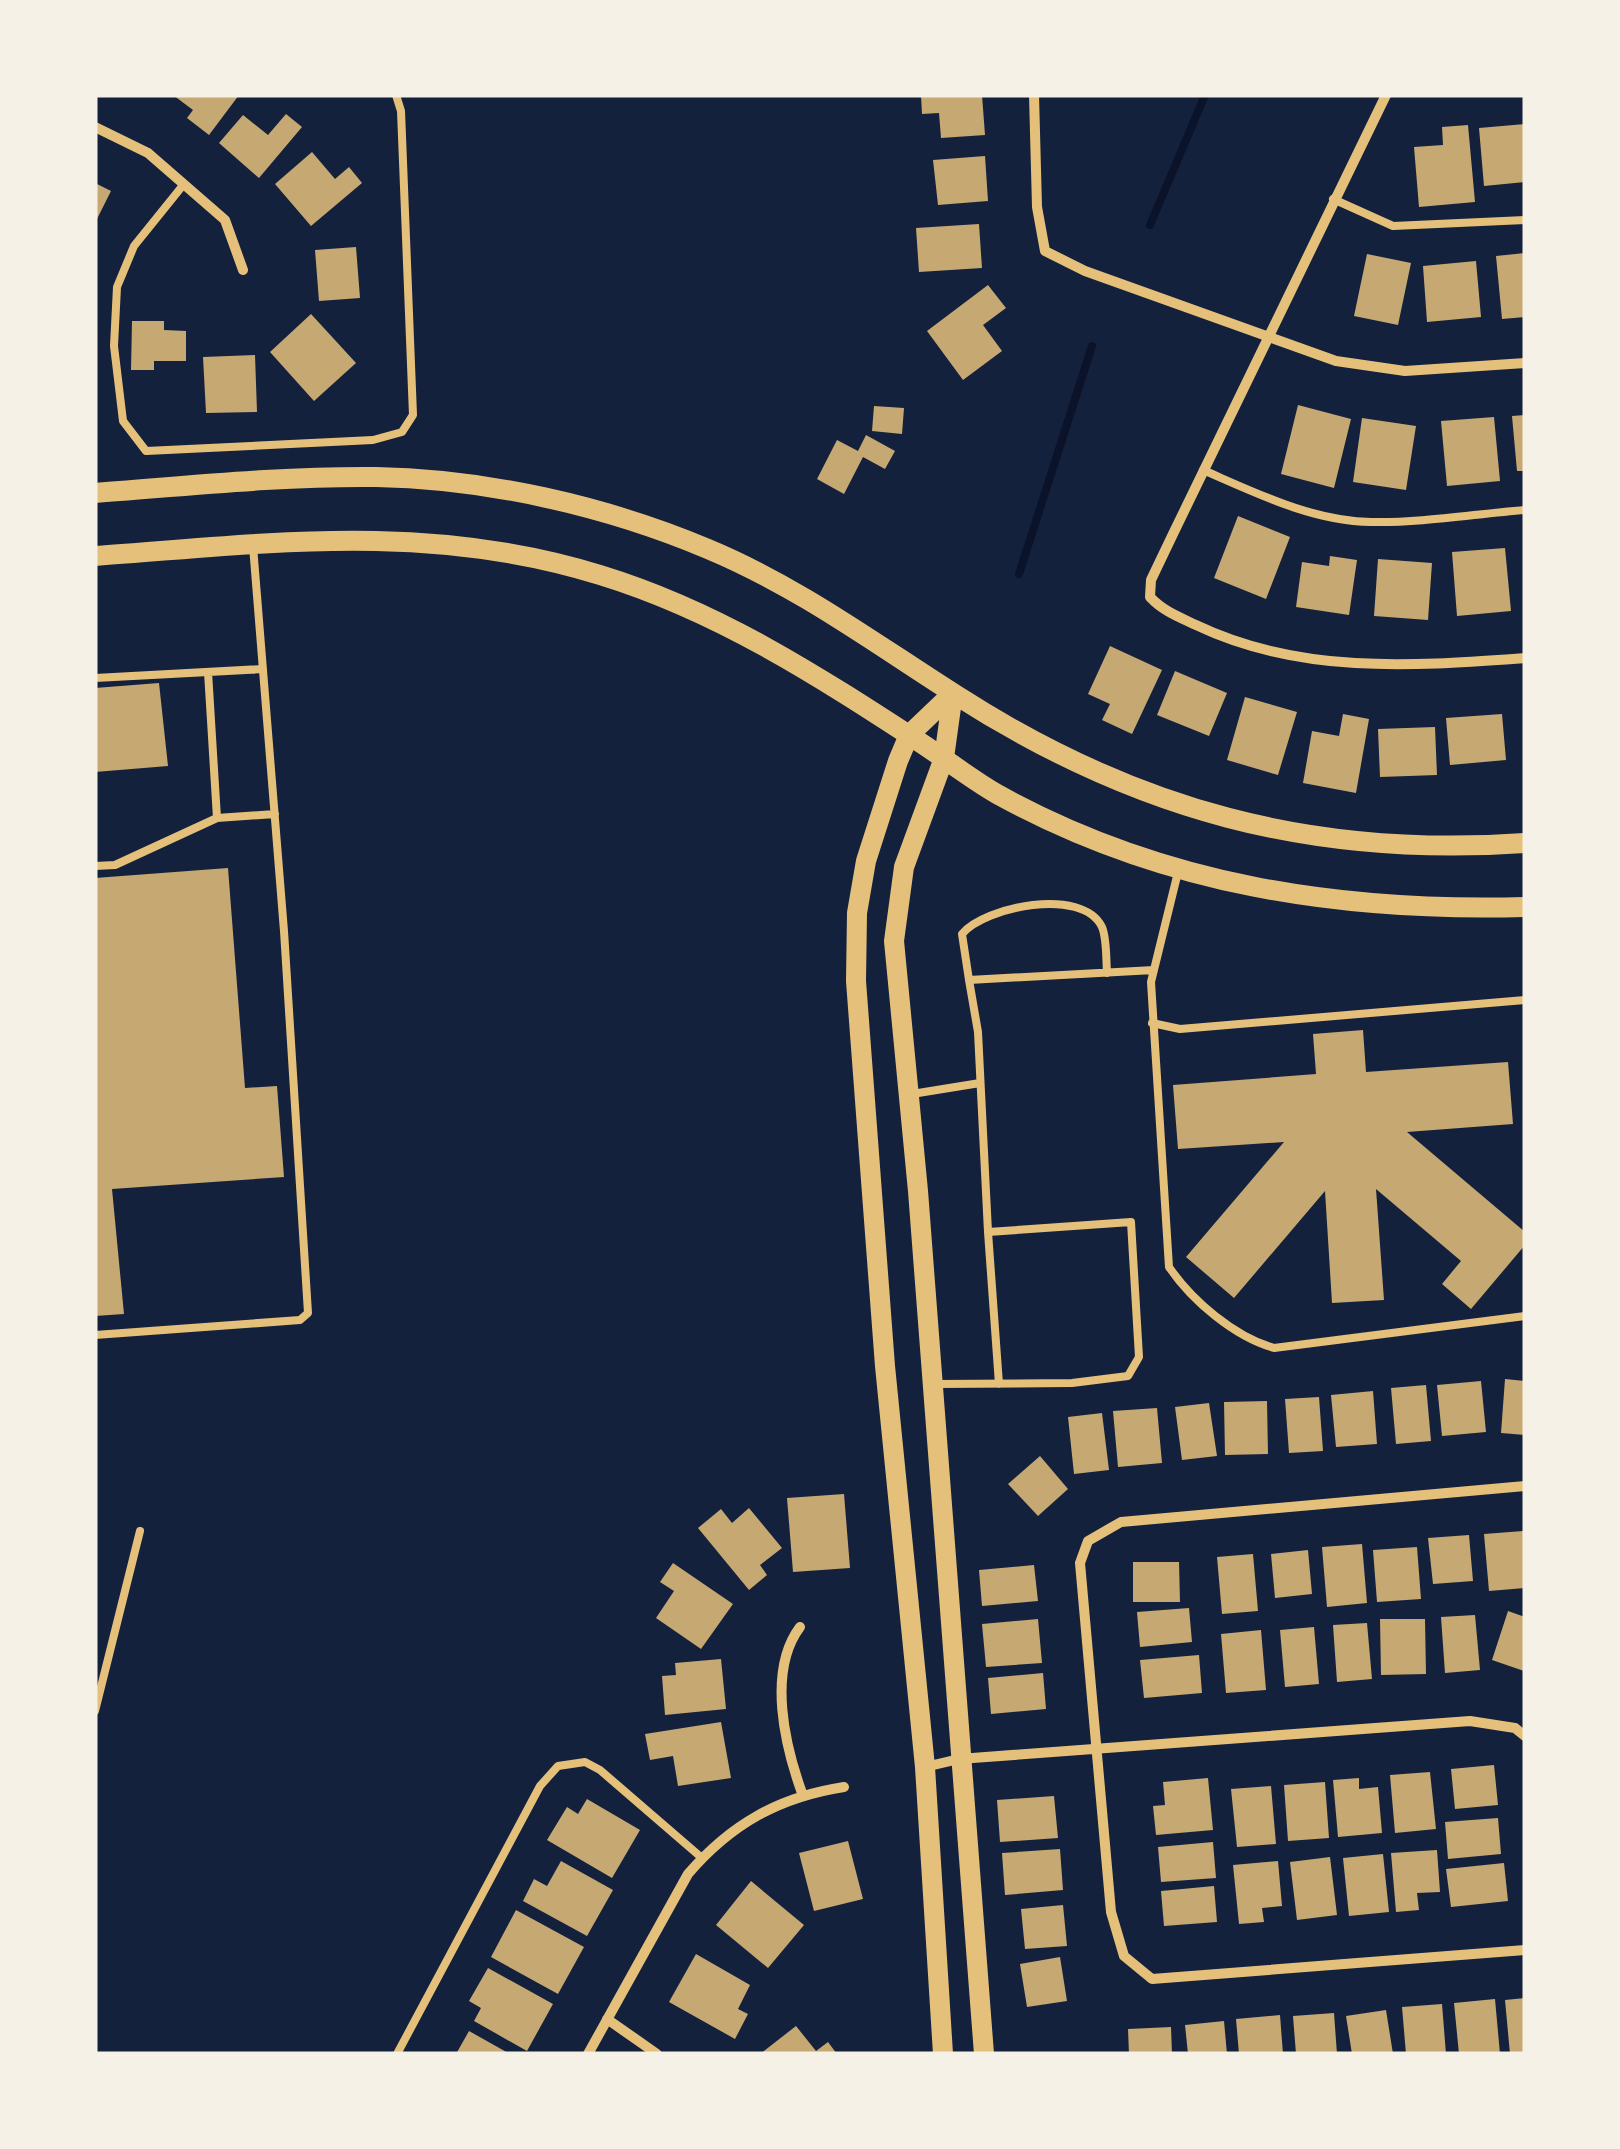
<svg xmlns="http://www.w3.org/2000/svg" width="1620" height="2149" viewBox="0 0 1620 2149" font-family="Inter,sans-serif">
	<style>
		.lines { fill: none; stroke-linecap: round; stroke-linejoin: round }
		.stream { stroke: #0b132b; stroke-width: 8 }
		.building { fill: #c6a872 }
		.service { stroke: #e5c07b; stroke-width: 8 }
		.minor { stroke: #e5c07b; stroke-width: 10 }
		.secondary { stroke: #e5c07b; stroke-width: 20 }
	</style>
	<rect width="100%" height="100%" fill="#14213d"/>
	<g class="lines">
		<path class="stream" d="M1150,225L1205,95
			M1019,574L1092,346"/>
	</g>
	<path class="building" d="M173,95H239L209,135L187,118L193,110Z
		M921,95H982L985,135L941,138L939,113L922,114Z
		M286,114L302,127L259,178L219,143L243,115L268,135Z
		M1525,124V182L1484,186L1479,128Z
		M1468,125L1475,202L1419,207L1414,147L1443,145L1442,127Z
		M312,152L335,179L349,167L362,183L311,226L275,184Z
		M985,156L988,201L938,205L933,160Z
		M95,183L111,191L95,223Z
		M979,224L982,268L919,272L916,228Z
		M356,247L360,298L319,301L315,250Z
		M1525,253V317L1502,319L1496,256Z
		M1367,254L1411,263L1398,325L1354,316Z
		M1476,261L1481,317L1427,322L1423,266Z
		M988,285L1006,308L983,325L1002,351L963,380L927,331Z
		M311,314L356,363L314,401L270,352Z
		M132,321H164V330L186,331V361H154V370H131Z
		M255,355L257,412L206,413L203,357Z
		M1298,405L1351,419L1334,488L1281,474Z
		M874,406L904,408L902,434L872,431Z
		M1525,415V471H1517L1512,416Z
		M1494,417L1500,481L1447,486L1441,421Z
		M1362,418L1416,426L1406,490L1353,482Z
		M866,435L895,451L885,469L863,457L844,494L817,479L837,440L858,451Z
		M1238,516L1290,537L1266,599L1214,578Z
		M1505,548L1511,611L1457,616L1452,552Z
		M1330,556L1357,560L1349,615L1296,607L1302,562L1329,566Z
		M1378,559L1432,563L1428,620L1374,616Z
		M1110,646L1162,670L1132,734L1102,720L1110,704L1088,694Z
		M1175,671L1227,693L1209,736L1157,715Z
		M159,683L168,766L95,772V688Z
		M1245,697L1297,712L1278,775L1227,760Z
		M1343,714L1369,719L1356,793L1303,783L1312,731L1339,736Z
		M1502,714L1506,760L1450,765L1446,718Z
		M1435,727L1437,775L1380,777L1378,729Z
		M228,868L245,1088L277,1086L284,1177L112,1189L124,1314L95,1316V878Z
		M1363,1030L1366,1072L1508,1062L1513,1124L1407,1132L1525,1232V1245L1471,1309L1442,1284L1461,1261L1376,1189L1384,1300L1332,1303L1325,1191L1234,1298L1186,1257L1284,1142L1178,1149L1173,1085L1316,1074L1313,1034Z
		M1505,1379L1525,1381V1435L1501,1433Z
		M1481,1381L1486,1432L1442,1436L1437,1385Z
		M1426,1385L1431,1441L1396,1444L1391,1388Z
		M1373,1391L1377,1444L1336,1447L1331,1395Z
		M1319,1397L1323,1451L1289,1453L1285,1399Z
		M1267,1401L1268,1454L1225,1455L1224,1402Z
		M1209,1403L1217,1456L1182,1460L1175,1407Z
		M1157,1408L1162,1463L1118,1467L1113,1411Z
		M1102,1413L1109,1470L1074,1474L1068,1417Z
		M1040,1456L1068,1489L1038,1516L1008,1484Z
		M844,1494L850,1568L793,1572L787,1498Z
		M749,1508L782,1548L760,1565L767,1575L749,1590L698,1528L721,1509L732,1523Z
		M1523,1531L1525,1588L1489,1591L1484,1534Z
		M1469,1535L1473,1581L1433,1584L1428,1538Z
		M1362,1544L1367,1603L1327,1607L1322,1547Z
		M1417,1547L1421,1599L1377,1602L1373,1550Z
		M1308,1550L1312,1594L1275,1598L1271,1554Z
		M1253,1554L1258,1611L1222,1614L1217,1557Z
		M1133,1562H1179L1180,1602H1133Z
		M673,1563L733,1604L701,1649L656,1618L674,1591L660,1582Z
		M1034,1565L1038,1601L982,1606L979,1570Z
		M1189,1608L1192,1642L1140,1647L1137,1612Z
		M1508,1611L1525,1617L1524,1671L1492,1660Z
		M1475,1615L1480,1670L1445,1673L1441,1617Z
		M1038,1619L1042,1663L986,1667L982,1624Z
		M1380,1619H1425L1426,1674L1381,1675Z
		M1367,1623L1372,1679L1337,1682L1333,1625Z
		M1314,1627L1319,1684L1285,1687L1280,1630Z
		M1261,1630L1266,1690L1226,1693L1221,1634Z
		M1199,1655L1202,1693L1144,1698L1140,1660Z
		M721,1659L726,1709L665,1715L662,1676L676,1675L675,1663Z
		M1043,1673L1046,1709L991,1714L988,1678Z
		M721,1722L731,1778L678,1786L673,1756L650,1760L645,1734Z
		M1494,1765L1498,1805L1455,1809L1451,1769Z
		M1430,1772L1436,1829L1395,1833L1390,1775Z
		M1208,1778L1213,1830L1156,1835L1153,1806L1165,1805L1163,1782Z
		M1359,1778V1789L1378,1787L1382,1833L1338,1837L1333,1780Z
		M1325,1782L1329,1838L1288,1841L1284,1785Z
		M1271,1786L1276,1844L1237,1847L1231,1789Z
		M1054,1796L1058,1838L1000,1842L997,1800Z
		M587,1799L640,1830L612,1878L547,1840L567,1807L578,1814Z
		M1498,1818L1501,1854L1448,1859L1445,1822Z
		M848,1841L863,1899L814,1911L799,1853Z
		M1213,1842L1216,1878L1161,1882L1158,1847Z
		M1060,1849L1063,1890L1005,1895L1002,1853Z
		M1437,1850L1440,1892L1417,1893L1419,1910L1396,1912L1391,1853Z
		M1383,1854L1389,1912L1349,1916L1343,1858Z
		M1330,1857L1337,1915L1297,1920L1290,1862Z
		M561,1861L613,1890L587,1936L523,1901L534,1879L547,1886Z
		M1278,1861L1282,1906L1262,1908L1264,1922L1239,1924L1233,1865Z
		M1504,1863L1508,1901L1451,1907L1446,1869Z
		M751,1881L804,1925L768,1968L716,1925Z
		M1214,1886L1217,1922L1164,1926L1161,1891Z
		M1063,1905L1067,1946L1025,1949L1021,1909Z
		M516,1910L584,1947L558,1994L491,1957Z
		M696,1954L750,1985L738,2009L748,2014L735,2039L669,2002Z
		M1060,1957L1067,2001L1027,2007L1020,1964Z
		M488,1968L553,2004L527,2051L474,2021L481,2008L469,2001Z
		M1525,1998V2054H1510L1505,2000Z
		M1495,1999L1500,2054H1459L1454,2003Z
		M1442,2004L1446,2054H1406L1402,2007Z
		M1386,2010L1393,2054H1352L1346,2016Z
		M1334,2013L1337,2054H1296L1293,2016Z
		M1280,2015L1283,2054H1239L1236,2019Z
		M1224,2021L1227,2054H1188L1185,2025Z
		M796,2026L816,2051L828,2042L837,2054H760Z
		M1171,2027L1172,2054H1129L1128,2029Z
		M469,2031L510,2054H456Z"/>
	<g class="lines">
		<path class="service" d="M184,184L134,246L117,287L114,346L123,421L146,451L373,440L402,432L413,415L401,111L396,95
			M1333,199L1393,226L1525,220
			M1203,470C1256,493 1312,521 1371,522C1422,523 1474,514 1525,510
			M208,672L217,818L275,814
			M95,678L263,669
			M95,866L115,865L217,818
			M1179,868L1151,982L1169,1267C1192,1301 1235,1337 1274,1348L1525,1316
			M969,980L962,934C984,907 1082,886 1102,927C1107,939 1106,960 1107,973
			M1152,1023L1180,1029L1525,1000
			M912,1094L980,1083
			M988,1232L999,1384
			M95,1335L300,1320L308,1313L284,931L253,546
			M935,1384L1072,1383L1128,1376L1139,1357L1131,1222L988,1232L978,1032L969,980L1154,970
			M95,1711L140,1531
			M397,2054L540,1786L558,1766L585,1762L600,1770L702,1858"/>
		<path class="minor" d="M1034,95L1037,207L1045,251L1085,271L1336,361L1405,371L1525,363
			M1386,95L1173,534L1151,580L1150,597C1163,611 1179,617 1196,625C1301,675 1413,666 1525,658
			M95,127L148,153L225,220L243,270
			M1525,1486L1121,1522L1088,1541L1080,1563L1111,1912L1124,1956L1152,1979L1525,1950
			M800,1627C767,1671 785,1746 802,1793
			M925,1767L959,1759L1470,1721L1515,1728L1525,1736
			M607,2019L657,2054
			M588,2054L688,1874C731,1824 779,1797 844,1787"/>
		<path class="secondary" d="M95,493C188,486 282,476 376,477C487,479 606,506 708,549C799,587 874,643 956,695C1135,810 1312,858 1525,843
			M95,556C269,543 430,522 600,575C718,611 818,676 921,743C947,760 971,779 997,794C1162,885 1339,912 1525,907
			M953,693L944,758L904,867L894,941L918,1191L984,2054
			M943,2054L925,1767L885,1366L856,981L857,913L866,861L898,761L909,735L953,693"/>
	</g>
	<rect width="1620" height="2149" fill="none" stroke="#f6f1e7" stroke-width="195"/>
</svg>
